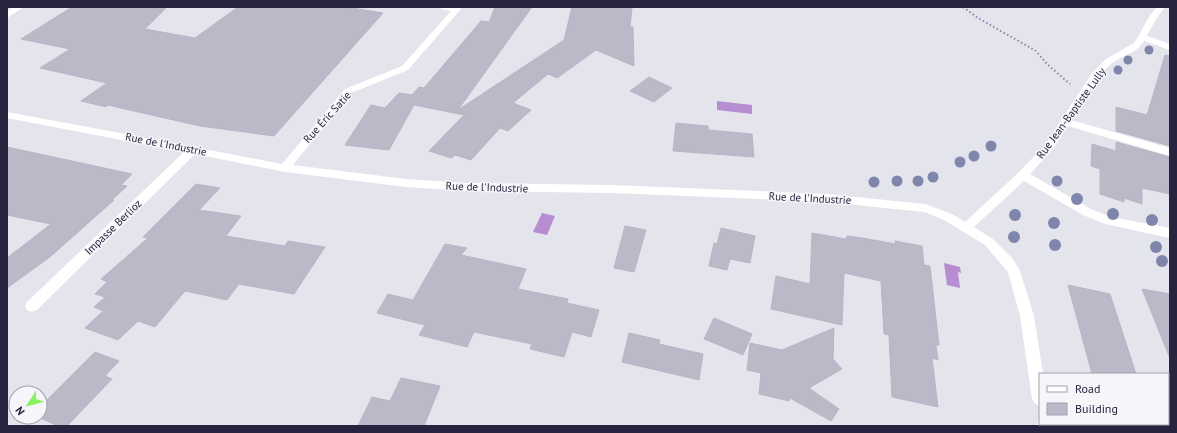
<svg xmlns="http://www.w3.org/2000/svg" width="1177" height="433" viewBox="0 0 1177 433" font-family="'PT Sans',sans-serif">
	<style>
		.water { fill: #b78dd1 }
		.building { fill: #bab9c8; stroke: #b7b6c7 }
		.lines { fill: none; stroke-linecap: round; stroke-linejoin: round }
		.path { stroke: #8c85b0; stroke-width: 2; stroke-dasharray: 1.5 2.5; stroke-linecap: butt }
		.lane { fill: #fff; fill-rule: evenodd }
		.street { fill: #fff; fill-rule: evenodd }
		.tree { fill: #8085ab }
		.labels { text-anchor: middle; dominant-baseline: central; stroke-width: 3; stroke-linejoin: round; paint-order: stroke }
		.street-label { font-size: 11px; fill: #29233f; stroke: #f5f5fa }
	</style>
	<rect width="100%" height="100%" fill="#e4e4ed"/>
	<path class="water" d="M717,101L752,105V114L717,110Z
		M542,213L555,216L547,235L533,232Z
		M944,263L960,267L961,273L958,272L960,288L947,285Z"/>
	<path class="building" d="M72,7H167L145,29L195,38L238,7H346L383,13L274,136L200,126L125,109L108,105L106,107L81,101L107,83L40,68L70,49L21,39Z
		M495,7H532L458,110L564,40L572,7H632L630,27H633L634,66L596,50L557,78L548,74L513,103L531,110L508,131L500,128L471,160L455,155L451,158L429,151L464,115L414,105L389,150L345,145L371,105L385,108L399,93L412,95L419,87L424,88L481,21L489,22Z
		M1165,55L1170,56V146L1116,131V107L1147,115Z
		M649,77L672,88L654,102L630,91Z
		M676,123L708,126V130L752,134L754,157L673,151Z
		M1116,142L1170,157V194L1142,188V204L1124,198V202L1100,194V169L1091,166L1092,144L1116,151Z
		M7,147L132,174L121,185L127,186L112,200H114L50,257L7,288V258L51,224L7,215Z
		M196,184L220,188L199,210L241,216L226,236L285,246L288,241L325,247L294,294L239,284L227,300L185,291L155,327L138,321L118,340L85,328L103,311L94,307L105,297L95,294L107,282L101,279L148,238L143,237Z
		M625,226L646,230L634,272L614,268Z
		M721,228L755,236L750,263L730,259L727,270L709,266L714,243L717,244Z
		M812,233L846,239L847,236L862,238L896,244L895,241L922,246L924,265L930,266L939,345H936L938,360L932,358L938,407L892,397L889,335L884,334L881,281L844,273L842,325L771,309L776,276L810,284Z
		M445,244L467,248L461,255L526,269L518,289L568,299L567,303L599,310L591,337L572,332L564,357L530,349L532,344L474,332L467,347L419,335L425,325L377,313L388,294L413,300Z
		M1068,285L1110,294L1136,374H1092Z
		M1142,289L1170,294V356H1169Z
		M714,318L752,334L743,355L704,339Z
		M834,328L833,359L842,369L809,388L839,409L831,421L790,398L789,401L759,394L761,373L747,370L750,343L782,350Z
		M629,333L660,340L659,344L703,354L699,380L622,362Z
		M95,352L119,361L105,376L112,379L67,426H58L38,417H40V407Z
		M401,378L440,386L424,426H358L372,397L390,401Z"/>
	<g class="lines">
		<path class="path" d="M963,7L978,18L1036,51L1047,64L1070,84"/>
		<path class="lane" d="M1157,7H1165L1158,16L1145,39H1139L1138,37L1150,15Z"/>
		<path class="street" d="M14,7H24L7,18V11Z
			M440,7H459L461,9L408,70L351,93L293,165L406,179L466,183L613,185L827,194L925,204L952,214L965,222L1019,172L1045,145L1092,73L1106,59L1134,43L1139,35L1142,34L1170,44V50L1144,41C1138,53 1122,55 1111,64C1094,79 1083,101 1071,120L1170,148V156L1068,126L1053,149L1030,174L1091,209L1111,217L1170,228V238L1105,224L1083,215L1024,181L974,227L993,239L1013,259L1020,271L1034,316L1043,374H1040V406L1035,404L1032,399L1020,316L1008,272L985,245L944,220L924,212L827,202L613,193L466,191L406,187L285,172L195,154L37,310L32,312L27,310L25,306L27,302L184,152L7,118V112L190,146H194L199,148L282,164L345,89L402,66L451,11L441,9Z
			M1040,418V424H1052V426H1036Z"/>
	</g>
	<g class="tree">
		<circle cx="1149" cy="50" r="4.5"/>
		<circle cx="1128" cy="60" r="4.5"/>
		<circle cx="1118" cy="70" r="4.5"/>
		<circle cx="991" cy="146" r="5.5"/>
		<circle cx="974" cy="156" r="5.5"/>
		<circle cx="960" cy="162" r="5.5"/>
		<circle cx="933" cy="177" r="5.5"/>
		<circle cx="897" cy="181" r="5.5"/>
		<circle cx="918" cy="181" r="5.5"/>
		<circle cx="1057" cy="181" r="5.5"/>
		<circle cx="874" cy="182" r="5.5"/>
		<circle cx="1077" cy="199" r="6"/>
		<circle cx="1113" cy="214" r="6"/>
		<circle cx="1015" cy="215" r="6"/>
		<circle cx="1152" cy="220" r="6"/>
		<circle cx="1054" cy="223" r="6"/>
		<circle cx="1014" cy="237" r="6"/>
		<circle cx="1055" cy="245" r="6"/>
		<circle cx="1156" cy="247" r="6"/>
		<circle cx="1162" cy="261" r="6"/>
	</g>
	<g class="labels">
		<g class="street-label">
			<text transform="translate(1071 113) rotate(-54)">Rue Jean-Baptiste Lully</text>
			<text transform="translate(327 117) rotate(-48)">Rue Éric Satie</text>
			<text transform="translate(166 144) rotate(11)">Rue de l'Industrie</text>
			<text transform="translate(487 187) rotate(2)">Rue de l'Industrie</text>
			<text transform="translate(810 198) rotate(3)">Rue de l'Industrie</text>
			<text transform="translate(113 227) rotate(-44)">Impasse Berlioz</text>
		</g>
	</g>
	<rect width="1177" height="433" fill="none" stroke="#29233f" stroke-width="16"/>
	<rect x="1039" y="373" width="130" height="52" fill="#f5f5fa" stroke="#a3a1af"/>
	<rect x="1047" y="386" width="20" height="6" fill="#ffffff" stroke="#a3a1af"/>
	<text x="1075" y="393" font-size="12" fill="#29233f">Road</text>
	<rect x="1047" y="403" width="20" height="12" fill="#bab9c8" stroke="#a3a1af"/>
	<text x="1075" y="413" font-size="12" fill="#29233f">Building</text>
	<g transform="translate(28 405) rotate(234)"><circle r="19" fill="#f5f5fa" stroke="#a3a1af"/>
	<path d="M0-3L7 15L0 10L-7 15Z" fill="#89f060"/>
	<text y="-6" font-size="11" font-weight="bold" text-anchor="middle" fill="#29233f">N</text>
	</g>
</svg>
